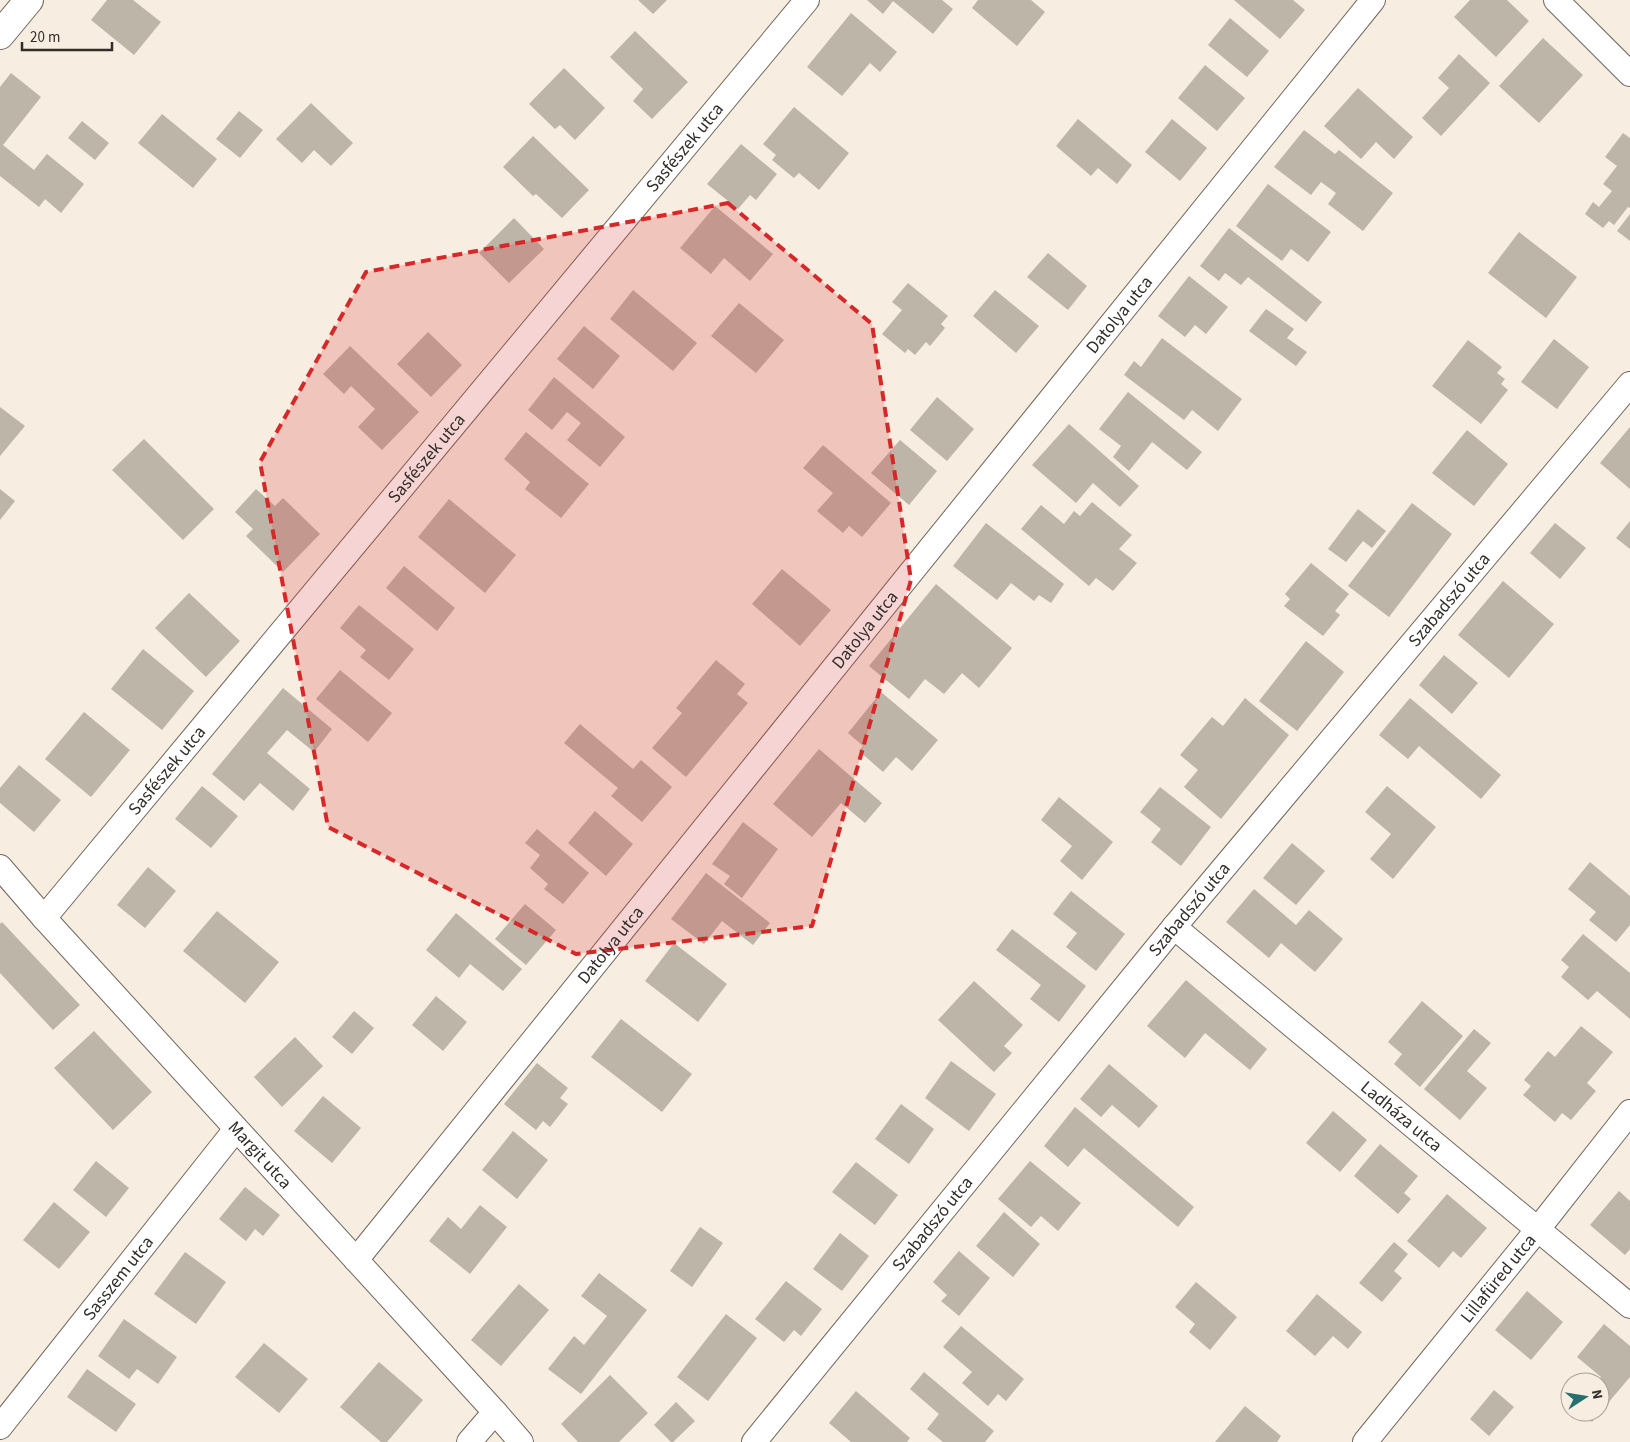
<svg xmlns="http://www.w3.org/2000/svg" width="1630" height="1442" viewBox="0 0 1630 1442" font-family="'Source Sans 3',sans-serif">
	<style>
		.building { fill: #beb5a9 }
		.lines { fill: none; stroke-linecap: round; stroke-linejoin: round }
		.minor-casing { stroke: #70685d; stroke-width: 26 }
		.tertiary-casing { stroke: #70685d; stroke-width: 30 }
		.minor { stroke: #fff; stroke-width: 24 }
		.tertiary { stroke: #fff; stroke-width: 28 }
		.marked { fill: #d62828; fill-opacity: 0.2; stroke: #d62828; stroke-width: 4; stroke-dasharray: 10 6; stroke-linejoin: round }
		.labels { text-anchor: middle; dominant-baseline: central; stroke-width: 4.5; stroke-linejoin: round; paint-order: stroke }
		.street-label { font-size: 18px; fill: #312d29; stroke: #f7ede1 }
	</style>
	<rect width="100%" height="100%" fill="#f7ede1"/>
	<path class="building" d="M107,0H133L161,22L134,55L91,20Z
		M638,0H667L653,14Z
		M867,0H942L953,9L933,34L893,1L883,14Z
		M978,0H1031L1045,12L1017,46L972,8Z
		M1234,0H1293L1305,10L1280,39Z
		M1470,0H1507L1529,21L1496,57L1454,17Z
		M851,13L897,52L880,72L870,63L842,96L807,67Z
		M1230,18L1269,51L1247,77L1208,45Z
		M635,31L688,82L652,119L633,101L643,89L610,57Z
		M1543,38L1583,75L1539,123L1499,86Z
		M1459,54L1490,83L1441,136L1422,118L1449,88L1438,78Z
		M1205,65L1245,98L1217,131L1178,98Z
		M564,68L605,108L575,140L560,125L555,129L529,104Z
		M11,73L41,97L3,145L34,170L47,154L84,184L61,213L45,199L39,207L0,176V87Z
		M1358,88L1413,137L1394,159L1376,142L1361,159L1324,126Z
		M311,103L353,143L331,166L314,150L302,163L276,139Z
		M794,107L849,153L819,190L799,173L794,178L772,160L776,155L763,144Z
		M239,111L263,130L240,158L216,139Z
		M162,114L217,159L193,188L138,143Z
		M1078,119L1132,165L1117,184L1098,168L1091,176L1056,146Z
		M1172,119L1207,148L1180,181L1145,152Z
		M82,121L109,143L95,160L68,138Z
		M1304,130L1335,154L1339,150L1393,193L1363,231L1328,204L1336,193L1321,182L1311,195L1274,167Z
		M1623,133L1630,138V208L1628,207L1614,225L1609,221L1603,228L1585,214L1593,202L1599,207L1612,191L1603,184L1617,166L1605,157Z
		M533,136L589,190L562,218L536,194L533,196L503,167Z
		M741,144L777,174L756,200L750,195L738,209L707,184Z
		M1268,184L1331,232L1308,262L1291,249L1282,261L1236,226Z
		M715,206L773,254L750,281L724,258L711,274L680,248Z
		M1630,214V241L1617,231Z
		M514,218L544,249L509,283L479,253Z
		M1229,228L1322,302L1306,322L1248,277L1241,285L1225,273L1219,281L1200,266Z
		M1519,232L1577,277L1546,318L1488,273Z
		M1048,253L1087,286L1068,310L1027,277Z
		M1189,276L1228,307L1206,334L1195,325L1185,337L1158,316Z
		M908,283L948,316L941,324L945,328L930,346L926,342L915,355L908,349L905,353L882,334L902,310L892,302Z
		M633,290L697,343L673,371L610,319Z
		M995,290L1039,326L1016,353L973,316Z
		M739,303L784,340L756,373L711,336Z
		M1266,309L1294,329L1287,338L1307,352L1296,366L1249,331Z
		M584,326L620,356L593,389L557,359Z
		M428,332L462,365L431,397L397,364Z
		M1162,338L1242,399L1218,431L1192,410L1184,420L1124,375L1134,361L1141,367Z
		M1554,339L1589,367L1557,409L1521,382Z
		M1468,340L1502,367L1497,373L1505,379L1501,384L1508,390L1481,424L1432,386Z
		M350,346L419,412L382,450L358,427L375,409L351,386L344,394L323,374Z
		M554,377L625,437L600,467L567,440L581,423L567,412L552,430L528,410Z
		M1128,392L1202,452L1187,470L1152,442L1129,471L1113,457L1121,446L1099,429Z
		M937,397L974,429L947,461L910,430Z
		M0,407L25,426L0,456Z
		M1069,424L1139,486L1120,507L1093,483L1076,503L1032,465Z
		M1630,427V489L1600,463Z
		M1467,430L1508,464L1474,506L1432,473Z
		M526,432L589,484L561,518L525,489L530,482L504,459Z
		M144,439L214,509L183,540L112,470Z
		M900,440L937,471L909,505L871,473Z
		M823,445L891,503L862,537L849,526L843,533L817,511L833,493L803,468Z
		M0,489L15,501L0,520Z
		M256,489L275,506L283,498L320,534L283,572L246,536L253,529L235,512Z
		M449,499L516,555L485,593L418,537Z
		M1092,502L1132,535L1119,549L1137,563L1113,591L1096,578L1089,586L1021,529L1041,505L1064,524L1074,511L1080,516Z
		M1412,503L1452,534L1389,617L1348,586Z
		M1358,509L1386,531L1372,548L1363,541L1346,562L1328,549Z
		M1630,521V549L1616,538Z
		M986,523L1064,584L1051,603L1039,595L1034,601L1011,583L997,600L953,566Z
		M1555,523L1586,548L1560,579L1530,553Z
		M1311,563L1349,594L1335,611L1340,615L1323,636L1284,606L1290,599L1285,594Z
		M404,566L455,608L437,631L386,588Z
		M782,569L831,610L800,646L752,604Z
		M1503,581L1554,624L1509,678L1458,635Z
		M936,584L1012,648L979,688L962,673L944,694L925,679L909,699L869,666Z
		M189,593L240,641L206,677L155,628Z
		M359,605L414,649L389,680L360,657L366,650L340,628Z
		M1306,641L1344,672L1297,731L1259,701Z
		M143,649L194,691L162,730L111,689Z
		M1444,655L1478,683L1452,714L1419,685Z
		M716,660L745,684L737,694L748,703L686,777L652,748L682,713L676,708Z
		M340,670L392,713L368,742L316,699Z
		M283,688L332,729L314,752L287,730L267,753L310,789L293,811L260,783L244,801L212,774Z
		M881,692L938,740L912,771L896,757L883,772L859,751L863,746L848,733Z
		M1245,698L1289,735L1221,819L1184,787L1198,770L1180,755L1212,717L1223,726Z
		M1410,698L1501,775L1481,799L1419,746L1408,759L1379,735Z
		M84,712L130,750L91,797L45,759Z
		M580,724L633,769L641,760L672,787L642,822L611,796L618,788L564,743Z
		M819,749L882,803L865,823L841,803L812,837L773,804Z
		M19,765L61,800L34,832L0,803V788Z
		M202,786L238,816L211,848L175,819Z
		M1387,786L1436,827L1393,879L1370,859L1391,834L1365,812Z
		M1160,787L1211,827L1181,866L1151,842L1161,829L1140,812Z
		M1059,797L1113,842L1082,880L1060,861L1072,846L1041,820Z
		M595,811L633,844L606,876L568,843Z
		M743,822L778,849L742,898L724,884L730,876L712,864Z
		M537,829L589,873L563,904L544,889L548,884L530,868L540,855L525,843Z
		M1292,843L1325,871L1296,905L1263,878Z
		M1590,862L1630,896V925L1616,942L1589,920L1596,912L1568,889Z
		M148,867L176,891L145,928L117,905Z
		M706,873L770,923L753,945L722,921L704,944L671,919Z
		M1254,889L1296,925L1309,910L1343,939L1315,972L1281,943L1269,958L1226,922Z
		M1071,891L1125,934L1096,971L1066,947L1077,933L1053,914Z
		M525,904L556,930L526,965L495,939Z
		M217,911L279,962L245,1003L183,951Z
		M456,913L522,969L503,991L470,964L459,978L426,950Z
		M2,922L80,1005L53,1030L0,973V924Z
		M1012,929L1086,986L1059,1022L1030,999L1041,985L996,950Z
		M1583,934L1630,973V1019L1597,991L1588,1000L1561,977L1569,967L1561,960Z
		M674,943L727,984L698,1022L645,981Z
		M1186,980L1267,1049L1250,1070L1205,1033L1185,1058L1147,1026Z
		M974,981L1023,1025L1004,1046L1012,1053L994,1072L938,1020Z
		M436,996L467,1022L443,1051L412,1025Z
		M1422,1001L1463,1036L1420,1087L1394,1064L1402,1054L1388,1042Z
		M354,1011L374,1028L352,1054L332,1037Z
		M621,1019L692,1074L662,1112L591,1057Z
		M1581,1026L1613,1052L1587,1083L1596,1091L1571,1120L1562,1113L1555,1122L1523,1095L1531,1086L1524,1080L1548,1051L1555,1057Z
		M1474,1029L1491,1043L1467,1071L1487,1088L1460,1120L1424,1089Z
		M94,1031L152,1092L113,1130L54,1068Z
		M295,1037L323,1066L282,1107L254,1077Z
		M951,1061L996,1094L969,1131L925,1098Z
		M537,1063L568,1088L560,1098L568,1104L550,1127L543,1121L536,1130L504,1104Z
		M1109,1064L1158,1106L1139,1128L1112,1105L1101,1117L1080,1099Z
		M323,1096L361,1128L332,1163L294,1131Z
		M901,1104L934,1129L909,1164L875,1139Z
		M1075,1107L1194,1207L1178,1227L1084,1148L1068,1167L1044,1146Z
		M1333,1111L1367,1140L1340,1172L1306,1143Z
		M513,1131L548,1160L517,1199L482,1170Z
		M1380,1144L1418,1176L1404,1193L1411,1199L1398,1214L1354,1176Z
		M96,1161L129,1188L106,1217L73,1190Z
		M1030,1161L1081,1203L1058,1231L1041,1216L1031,1227L998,1199Z
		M856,1162L898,1195L875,1225L832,1192Z
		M245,1187L280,1215L263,1236L255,1229L246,1241L219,1219Z
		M1619,1191L1630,1201V1249L1625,1255L1590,1225Z
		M1447,1194L1487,1228L1461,1258L1453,1251L1439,1268L1407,1241Z
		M54,1202L90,1232L59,1269L23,1240Z
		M480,1205L507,1227L470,1274L429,1241L448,1217L461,1229Z
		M1004,1212L1040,1244L1013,1277L976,1246Z
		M700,1227L723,1243L692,1287L670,1271Z
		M840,1233L869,1256L842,1291L813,1269Z
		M1394,1242L1408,1254L1394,1271L1402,1278L1382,1302L1359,1283Z
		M959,1251L990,1278L959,1316L941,1301L947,1295L933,1282Z
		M185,1252L226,1282L196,1324L154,1294Z
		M599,1273L647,1310L581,1394L548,1369L574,1336L584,1345L607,1316L581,1296Z
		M786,1281L822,1309L801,1336L794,1330L784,1342L755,1319Z
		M1196,1282L1237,1317L1210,1350L1189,1332L1195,1324L1175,1307Z
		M519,1284L549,1310L501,1366L471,1340Z
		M1527,1291L1563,1322L1531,1360L1495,1330Z
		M1317,1294L1362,1332L1348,1349L1333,1336L1315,1356L1286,1331Z
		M726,1314L757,1338L708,1401L677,1377Z
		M124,1319L177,1357L158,1384L137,1369L129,1379L98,1356Z
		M1604,1324L1630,1346V1377L1592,1422L1581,1412H1600V1382H1596L1601,1377L1577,1357Z
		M961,1326L1024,1379L1006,1401L998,1394L988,1406L962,1383L972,1372L943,1347Z
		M264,1343L308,1379L279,1413L235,1377Z
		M379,1362L423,1400L387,1442H381L340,1407Z
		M87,1369L136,1404L116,1432L67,1397Z
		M924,1372L994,1431L985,1442H943L927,1429L939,1414L910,1389Z
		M610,1375L648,1413L619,1442H578L561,1424Z
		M1494,1390L1514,1407L1489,1436L1470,1419Z
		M856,1391L910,1438L907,1442H851L829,1423Z
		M676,1402L695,1421L673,1442H671L654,1425Z
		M1245,1406L1281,1436L1277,1442H1215Z"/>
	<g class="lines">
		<g class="minor-casing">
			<g id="minor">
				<path d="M1556,0L1630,74"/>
				<path id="s1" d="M0,867L44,918L495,1412L521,1442"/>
				<path id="s2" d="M44,918L807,0"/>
				<path id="s3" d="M1174,927L1630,1306"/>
				<path id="s4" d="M356,1260L1373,0"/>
				<path id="s5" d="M0,1427L236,1129"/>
				<path d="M469,1442L495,1412"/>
				<path id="s6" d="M754,1442L1174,927L1630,384"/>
				<path id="s7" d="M1365,1442L1538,1229L1630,1112"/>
			</g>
		</g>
		<g class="tertiary-casing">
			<path id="tertiary" d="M0,35L29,0"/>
		</g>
		<use href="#minor" class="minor"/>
		<use href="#tertiary" class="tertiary"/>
	</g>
	<path class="marked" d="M728,203L872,324L911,580L812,926L576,954L328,827L260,462L366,272Z"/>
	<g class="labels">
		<g class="street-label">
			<text stroke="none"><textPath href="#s2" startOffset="1002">Sasfészek utca</textPath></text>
			<text stroke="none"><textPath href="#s4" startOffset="1215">Datolya utca</textPath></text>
			<text stroke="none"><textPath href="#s2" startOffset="598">Sasfészek utca</textPath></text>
			<text stroke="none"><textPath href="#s6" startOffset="1092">Szabadszó utca</textPath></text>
			<text stroke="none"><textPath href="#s4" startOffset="810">Datolya utca</textPath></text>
			<text stroke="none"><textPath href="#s2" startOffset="192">Sasfészek utca</textPath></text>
			<text stroke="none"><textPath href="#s6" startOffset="688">Szabadszó utca</textPath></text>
			<text stroke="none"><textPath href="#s4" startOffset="405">Datolya utca</textPath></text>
			<text stroke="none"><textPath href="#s3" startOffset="296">Ladháza utca</textPath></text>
			<text stroke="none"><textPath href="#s1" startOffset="388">Margit utca</textPath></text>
			<text stroke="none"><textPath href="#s6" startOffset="282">Szabadszó utca</textPath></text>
			<text stroke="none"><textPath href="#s5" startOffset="190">Sasszem utca</textPath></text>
			<text stroke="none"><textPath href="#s7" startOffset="211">Lillafüred utca</textPath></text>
		</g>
	</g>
	<g transform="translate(1585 1397) rotate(78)"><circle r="24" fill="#f7ede1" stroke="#a8a097"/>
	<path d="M0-4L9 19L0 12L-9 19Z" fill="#267070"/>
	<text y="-8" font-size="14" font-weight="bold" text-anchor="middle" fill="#312d29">N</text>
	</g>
	<path d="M22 42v8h90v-8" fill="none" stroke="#312d29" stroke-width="2.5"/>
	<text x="30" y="42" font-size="15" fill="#312d29" stroke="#f7ede1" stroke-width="4" paint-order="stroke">20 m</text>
</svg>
